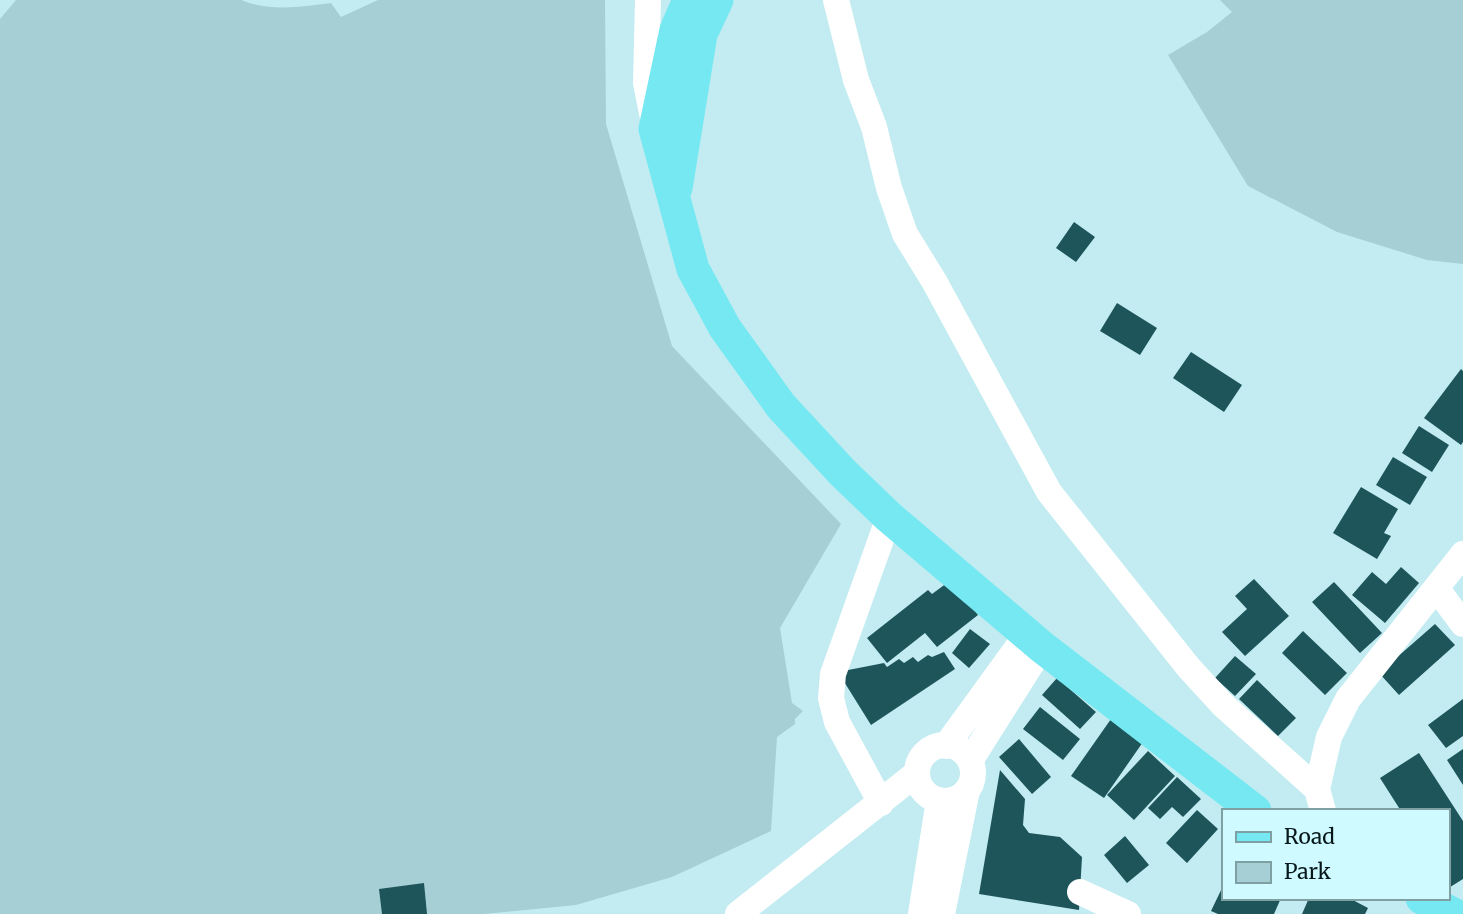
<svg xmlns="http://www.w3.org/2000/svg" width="1463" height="914" viewBox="0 0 1463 914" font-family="Merriweather,serif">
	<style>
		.green { fill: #a5cfd4 }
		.building { fill: #1d555b }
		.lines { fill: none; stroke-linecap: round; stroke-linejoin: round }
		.minor { stroke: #fff; stroke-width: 26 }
		.major { stroke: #76e8f2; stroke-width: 33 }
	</style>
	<rect width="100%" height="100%" fill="#c2ecf1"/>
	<path class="green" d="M16,0H241C270,12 301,7 331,3L341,17L378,0H605L606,124L672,346L841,524L780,628L792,703L803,711L795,719V724L777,737L771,831L672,877L576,905L484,914H0V19Z
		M1220,0H1463V264L1427,260L1337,232L1248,186L1168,55L1207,32L1232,12Z"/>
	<path class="building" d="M1074,222L1095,237L1076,262L1056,248Z
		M1117,303L1157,328L1140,355L1100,331Z
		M1191,352L1242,385L1224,412L1173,378Z
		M1461,369L1463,371V442L1461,445L1424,418Z
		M1419,426L1449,445L1432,472L1402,453Z
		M1393,457L1427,477L1410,505L1376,485Z
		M1361,487L1398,509L1384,533L1391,536L1377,559L1333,533Z
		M1401,567L1419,583L1385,623L1352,595L1372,572L1386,584Z
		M1254,579L1289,616L1245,656L1222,632L1247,609L1235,596Z
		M951,580L978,615L937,647L925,633L887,663L867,638L928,590L932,594Z
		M1334,582L1382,633L1360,653L1312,602Z
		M1435,624L1455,645L1399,695L1379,673Z
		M970,629L990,644L969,668L952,653Z
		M1303,631L1347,673L1325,695L1282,653Z
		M944,652L955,669L871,725L838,672L884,663L887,667L899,659L904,663L913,657L918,662L928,655L932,657Z
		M1235,656L1256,674L1235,696L1215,678Z
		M1057,678L1096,712L1080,729L1042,695Z
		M1257,680L1296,718L1278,736L1239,699Z
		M1463,699V736L1446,748L1428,725Z
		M1040,707L1080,739L1063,760L1023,729Z
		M1111,719L1143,742L1104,798L1071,776Z
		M1019,739L1051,777L1032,794L999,757Z
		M1463,749V785L1447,760Z
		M1148,751L1175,776L1134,820L1107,795Z
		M1419,753L1463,821V879L1447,889V811H1401L1380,778Z
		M1000,770L1025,799L1023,825L1029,833L1060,837L1082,857L1079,910L979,894Z
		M1177,777L1201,799L1183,817L1172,807L1160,819L1148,808Z
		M1197,810L1218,829L1187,863L1166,843Z
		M1125,836L1149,865L1127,883L1104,855Z
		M424,883L427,914H382L379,889Z
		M1223,886V898H1281L1274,914H1218L1211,911Z
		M1309,898H1349L1368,908L1365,914H1302Z"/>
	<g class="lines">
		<path class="minor" d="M648,0L646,83L654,123
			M836,0L856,80L874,127L889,188L905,234L934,281L1049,492L1189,668L1223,705L1317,789
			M1437,589L1463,624
			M917 773a28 28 0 1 1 56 0a28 28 0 1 1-56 0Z
			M946,746L1028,633
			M970,761L1042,647
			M881,803L837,722L831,698L833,674L889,517
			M1323,811L1317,789L1329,737L1348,699L1463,554
			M1080,892L1128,914
			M738,914L917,773
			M921,914L939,800
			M942,914L967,790"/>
		<path class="major" d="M689,0L676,30L655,129L693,269L725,328L781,406L843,473L889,517L1042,647L1255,811
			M676,188L701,34L717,0
			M1422,898L1453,914"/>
	</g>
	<rect x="1222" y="809" width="228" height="91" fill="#cffaff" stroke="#7fa0a3" stroke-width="2"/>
	<rect x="1236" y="832" width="35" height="10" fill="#76e8f2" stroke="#7fa0a3" stroke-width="2"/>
	<text x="1284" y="844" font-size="21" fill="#08181a">Road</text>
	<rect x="1236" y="862" width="35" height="21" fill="#a5cfd4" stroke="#7fa0a3" stroke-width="2"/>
	<text x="1284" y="879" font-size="21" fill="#08181a">Park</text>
</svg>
